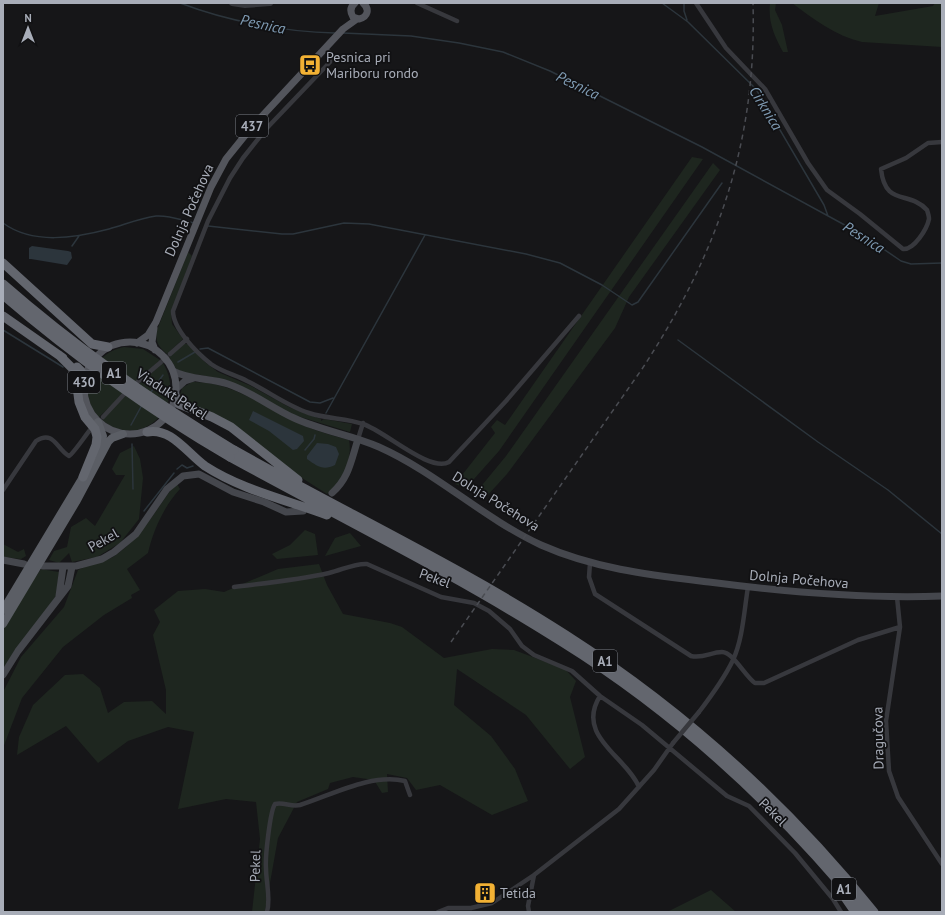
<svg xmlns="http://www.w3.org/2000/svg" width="945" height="915" viewBox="0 0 945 915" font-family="'PT Sans',sans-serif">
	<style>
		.green { fill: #1e261f }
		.water { fill: #2c353c }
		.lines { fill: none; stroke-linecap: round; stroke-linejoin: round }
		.stream { stroke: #2c353c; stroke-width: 1.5 }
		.minor-tunnel { stroke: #333438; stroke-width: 4.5; stroke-dasharray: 4.5 2; stroke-linecap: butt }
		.minor { stroke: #37383d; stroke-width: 4.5 }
		.tertiary { stroke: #37383d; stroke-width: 6 }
		.secondary { stroke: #45474d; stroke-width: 7 }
		.primary { stroke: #53555c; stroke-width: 7 }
		.trunk { stroke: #5b5e65; stroke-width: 8 }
		.motorway { stroke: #63666e; stroke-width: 9 }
		.rail { stroke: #4a4c52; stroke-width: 1.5; stroke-dasharray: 5 4; stroke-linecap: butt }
		.minor-bridge { stroke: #37383d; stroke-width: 4.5 }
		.motorway-bridge { stroke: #63666e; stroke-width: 9 }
		.labels { text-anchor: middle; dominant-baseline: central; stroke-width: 3.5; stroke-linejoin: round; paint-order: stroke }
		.shield { fill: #111113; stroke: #7b7e86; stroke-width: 1 }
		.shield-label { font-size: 13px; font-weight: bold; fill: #a8adb8 }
		.poi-label { font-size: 14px; fill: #a8adb8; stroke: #111113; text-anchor: start }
		.street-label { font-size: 14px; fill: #a8adb8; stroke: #111113 }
		.water-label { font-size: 15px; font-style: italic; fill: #7f9bb3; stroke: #111113 }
	</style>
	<rect width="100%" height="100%" fill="#161618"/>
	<path class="green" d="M770,3H776L775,10L782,25L788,52H783C774,35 768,22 770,3Z
		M792,3H879L875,16L933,6L935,3H942V47L862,42C836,36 813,19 792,3Z
		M692,157L703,159L499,451L466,488L455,484L495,433L491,427L497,420L505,425Z
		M713,163L720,170L629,297L615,328L507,474L487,496L478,490L506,456Z
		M188,252L192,256L171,313L172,324L183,339L167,354C158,346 155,342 157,330Z
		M184,344H188L206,363L218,372L251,386L289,407L321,419V421L324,419L352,424L350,432L294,415L226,380L201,375L186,374L176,369L169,357Z
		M124,347L143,349L160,360L99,417C75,392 92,353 124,347Z
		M163,363C189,406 140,452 102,420L115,405Z
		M192,382C234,381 266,409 302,425C317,431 333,436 349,440C353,460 342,482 327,494L182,401L180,395L182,388Z
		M134,446L140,459L143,478L139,519L120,543L97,557L72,562L69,553L59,563L49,560L54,551L67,547L71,527L86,518L95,526L125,475H116L112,469L120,453Z
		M175,484H177L180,489C164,506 153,531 148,553L127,569L140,590L131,595L132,598L104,615L63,647L22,698L3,748V692L21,657L64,607L78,570C89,564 102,563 113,557C140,539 156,510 175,484Z
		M305,530L315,534L318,555L277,559L272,554L290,545Z
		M350,533L361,546L325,556L335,538Z
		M3,544L18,552L24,549L26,556L21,559L3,557Z
		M319,564L327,585L343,614L390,623L402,627L444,658L492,649L514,650L565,669L576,681L570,697L585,757L570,769L526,715L457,669L454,705L491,736L515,769L528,801L492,815L440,785L416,790L407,778L387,774L388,792L382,793L374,780L353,777L330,783L328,789L297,802L278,838L265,911L252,912L260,839L256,802L226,799L178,809L194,732L168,727L128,741L98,763L66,726L17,755L19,737L33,705L65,675L83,674L100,688L108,713L124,702L152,701L166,714V690L153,635L160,622L154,610L178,591L205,589L224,592L278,569Z
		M41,569L59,572L56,596L3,669V629L34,579Z
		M711,890L736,912H667Z"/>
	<path class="water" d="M32,246L68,251L71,252L72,258L67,265L31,259H29V248Z
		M253,411L303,436L304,441L297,449L293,450L269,431L249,420Z
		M317,443L328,444L336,447L339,454L335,465C323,471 317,466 307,459V456Z"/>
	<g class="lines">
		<path class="stream" d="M180,3C227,21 284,32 335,33
			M662,3L688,22L756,89L824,205L828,216
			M684,3V11L687,20
			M343,33L411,36L459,43L503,52L550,71L702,147L863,235L901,261L911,264L942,263
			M3,223C33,245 75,238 109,229C124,225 140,218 156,216C169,215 181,220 194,223
			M208,226L282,234H293L344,223L369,224L526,254L560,263L602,285L632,305L638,302L722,183
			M72,246L79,236
			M3,330L63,367
			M678,340L818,442L888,490L942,534
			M200,349L208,348L310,402L320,403L333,398
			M178,362L195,352
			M151,392L163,375
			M326,413L425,235
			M131,425L142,405
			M132,444L133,489
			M305,450L314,439L315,435
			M177,469L182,465L187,468L193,466
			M144,511L174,473"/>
		<path class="minor-tunnel" d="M160,363L170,354"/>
		<path class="minor" d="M417,3L457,21
			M696,3L726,48L765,89L808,163L827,190L860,214L903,249C914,250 927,229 929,219C929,216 928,213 927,210C909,190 885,207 881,169L906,158L928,143L942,142
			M326,48L331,55L330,62L266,129L243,158L230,178L208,221L173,311C173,329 197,353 211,364C222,372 236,375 247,381C268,391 287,406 309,413C327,419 346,418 363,424C385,431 430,473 449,462L506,401L579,316
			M170,354L187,339
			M134,385L160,363
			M103,417L128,390
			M358,439L363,423
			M3,490L36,441C54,429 57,450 69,456C73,454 85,436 90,430
			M590,563L589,577L595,594L691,656C703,659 711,652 722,652C733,652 745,676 755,683H764L858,640L900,627
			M234,587C266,583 298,580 329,573C342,570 355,563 367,564L441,597L474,603L489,611L510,629L522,646L534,655L572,671L600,696L642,725L727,796L749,806L795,853L833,899L841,912
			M897,597L900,627L886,721L889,771L898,797L942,864
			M600,696C575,736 626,756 639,787
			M699,712C712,695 724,679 733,660C743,638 744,611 748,587
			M267,912C271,898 266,883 266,868C265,858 270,811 275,804C284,802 291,807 300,805C332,795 371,773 405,781L410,795
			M438,912L448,908H471L492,903L534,875L619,809L654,770L673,743
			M529,912L528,906L534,875"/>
		<path class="tertiary" d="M232,3L245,5L270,3"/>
		<path class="secondary" d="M173,371C189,380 211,378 228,384C252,392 272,408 294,418C322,431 352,435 379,447C437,473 483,518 541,545C595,569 651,575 709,582C786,592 864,599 942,596
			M176,389L185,381L194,378
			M332,493C349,478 351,461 358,439
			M3,560L24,564
			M43,566H76L102,559L114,552L136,534L167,489L183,476L199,474L233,492L264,502L286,512L303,511
			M59,596L63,567
			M3,675L18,651L68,586L72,567"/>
		<path class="primary" d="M355,3C350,7 350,12 353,17L359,19C368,17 370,9 363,3
			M154,328L152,342L155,350
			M84 388a46 46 0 1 1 92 0a46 46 0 1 1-92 0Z
			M137,343L148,335L156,322L211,187L226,159L251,128L343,29L357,19"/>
		<path class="trunk" d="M97,453L103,436L98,422
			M3,610L86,472
			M3,624L76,502L108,442L112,438L123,434"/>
		<path class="motorway" d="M3,263L92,344L108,347
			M3,316L63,358
			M59,355L75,371L79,402L85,417L95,429L97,437L96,445L83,477
			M77,367L81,371L84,382
			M175,395L179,404L212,417L231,427L298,480
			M147,432C171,427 187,453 205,466C242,490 287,500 327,515
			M234,450C344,512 459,566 566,635C683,710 787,804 874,912
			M230,457C341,518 455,574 562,642C676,713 778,807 864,912
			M846,899L855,912"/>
		<path class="rail" d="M451,642L642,369C718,253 757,142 753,3"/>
		<path class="minor-bridge" d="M673,743L699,712"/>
		<path class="motorway-bridge" d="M3,284C75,347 152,401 234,450
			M3,295C74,356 149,410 230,457"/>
	</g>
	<defs>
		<g id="bus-square" transform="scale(1.15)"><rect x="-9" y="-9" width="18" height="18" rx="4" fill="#f2b134" stroke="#111113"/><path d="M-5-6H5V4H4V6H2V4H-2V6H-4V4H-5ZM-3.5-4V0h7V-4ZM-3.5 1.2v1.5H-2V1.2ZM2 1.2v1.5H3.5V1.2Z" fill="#111"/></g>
		<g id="building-square" transform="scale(1.15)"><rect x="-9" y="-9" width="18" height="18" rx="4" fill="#f2b134" stroke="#111113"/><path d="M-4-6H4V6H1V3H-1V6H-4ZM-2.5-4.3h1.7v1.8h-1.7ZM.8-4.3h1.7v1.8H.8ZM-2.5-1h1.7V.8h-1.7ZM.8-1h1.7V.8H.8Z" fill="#111"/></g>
	</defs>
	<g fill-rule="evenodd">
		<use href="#bus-square" x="310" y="65"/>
		<use href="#building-square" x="485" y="893"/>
	</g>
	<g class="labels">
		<g class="shield">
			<rect x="236" y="115" width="32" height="22" rx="3"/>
			<rect x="102" y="362" width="24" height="22" rx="3"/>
			<rect x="68" y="371" width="32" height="22" rx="3"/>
			<rect x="593" y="650" width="24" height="22" rx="3"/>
			<rect x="832" y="878" width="24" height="22" rx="3"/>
		</g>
		<g class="shield-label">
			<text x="252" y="126">437</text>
			<text x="114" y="373">A1</text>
			<text x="84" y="382">430</text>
			<text x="605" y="661">A1</text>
			<text x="844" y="889">A1</text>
		</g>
		<g class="poi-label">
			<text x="326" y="57">Pesnica pri<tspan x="326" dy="16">Mariboru rondo</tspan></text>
			<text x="500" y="893">Tetida</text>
		</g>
		<g class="street-label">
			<text transform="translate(189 210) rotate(-66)">Dolnja Počehova</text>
			<text transform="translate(172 394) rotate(33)">Viadukt Pekel</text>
			<text transform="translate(496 501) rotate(32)">Dolnja Počehova</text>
			<text transform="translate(103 540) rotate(-30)">Pekel</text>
			<text transform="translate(435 578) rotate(20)">Pekel</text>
			<text transform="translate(799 579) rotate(5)">Dolnja Počehova</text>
			<text transform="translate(878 738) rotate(-91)">Dragučova</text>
			<text transform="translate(773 812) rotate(45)">Pekel</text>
			<text transform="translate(255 866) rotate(-89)">Pekel</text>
		</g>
		<g class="water-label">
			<text transform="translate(263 24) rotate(12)">Pesnica</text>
			<text transform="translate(578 85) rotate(26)">Pesnica</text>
			<text transform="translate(766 108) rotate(58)">Cirknica</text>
			<text transform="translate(864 237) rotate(32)">Pesnica</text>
		</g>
	</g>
	<rect width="945" height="915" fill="none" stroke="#a8adb8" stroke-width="8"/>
	<g transform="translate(28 28)" stroke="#111113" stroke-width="3" paint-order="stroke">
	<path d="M0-3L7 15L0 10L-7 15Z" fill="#a8adb8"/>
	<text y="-6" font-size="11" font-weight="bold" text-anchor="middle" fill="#a8adb8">N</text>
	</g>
</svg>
